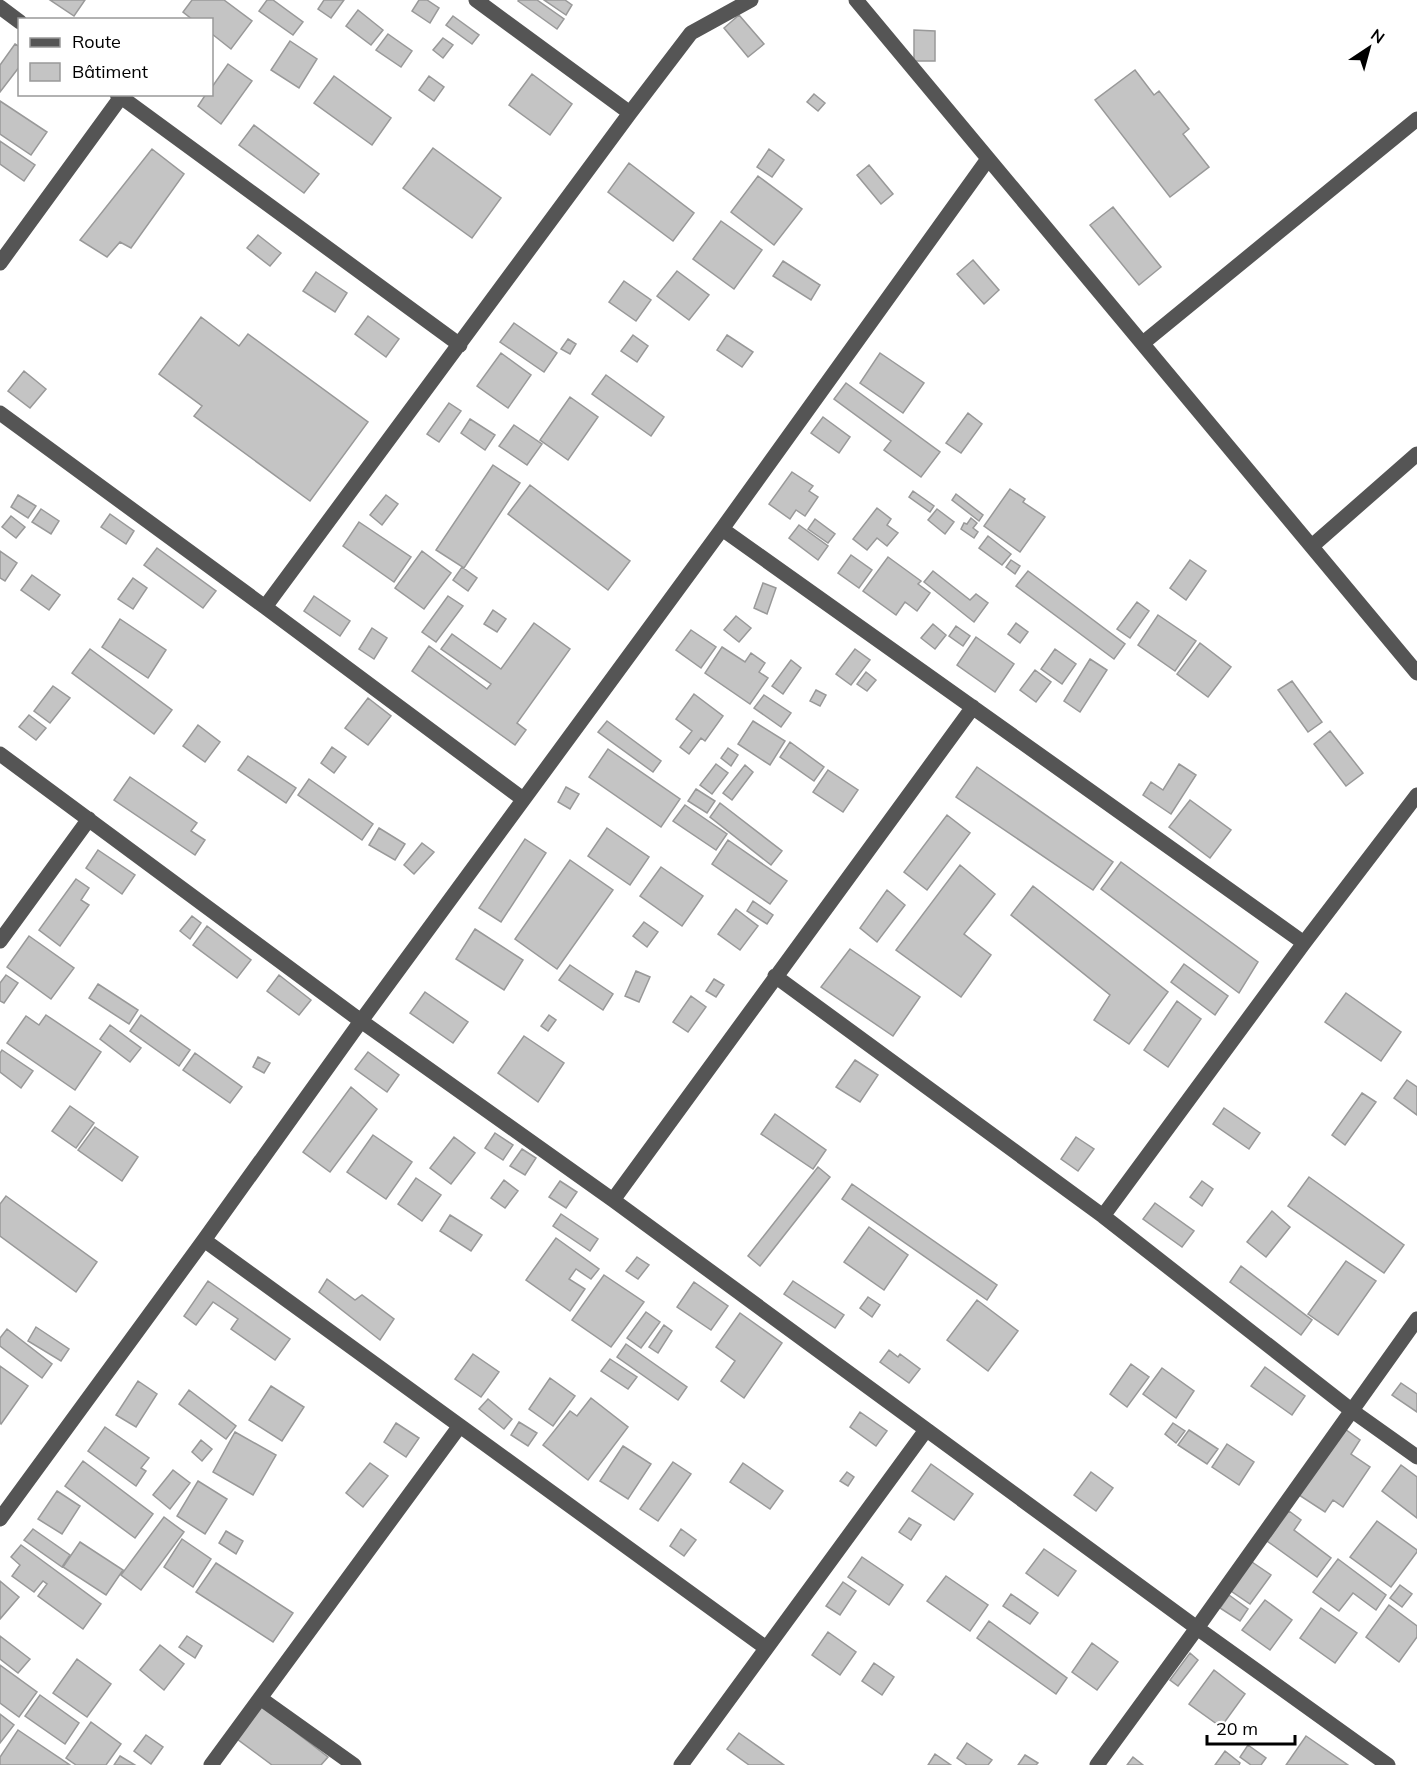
<svg xmlns="http://www.w3.org/2000/svg" width="1417" height="1765" viewBox="0 0 1417 1765" font-family="Mulish,sans-serif">
	<style>
		.building { fill: #c4c4c4; stroke: #999; stroke-width: 1.5 }
		.lines { fill: none; stroke-linecap: round; stroke-linejoin: round }
		.minor { stroke: #555; stroke-width: 15 }
	</style>
	<rect width="100%" height="100%" fill="#fff"/>
	<path class="building" d="M50,0H85L74,16Z
		M192,0H224L252,21L231,49L212,34V20H193L183,12Z
		M267,0H273L303,22L293,35L259,11Z
		M324,0H344L331,18L318,9Z
		M419,0H427L439,8L430,23L412,11Z
		M519,0H537L564,19L557,29L518,1Z
		M544,0H565L572,5L566,15Z
		M358,10L383,30L371,45L346,26Z
		M739,15L764,44L748,57L724,28Z
		M453,16L479,35L472,44L446,25Z
		M914,30L935,31V61H914Z
		M388,34L412,51L401,67L376,50Z
		M443,38L453,45L443,58L433,50Z
		M290,41L317,59L299,88L271,70Z
		M15,44L20,47V66L0,92V65Z
		M228,64L252,81L221,124L198,106L206,94H212V87Z
		M1135,70L1154,95L1159,91L1189,129L1183,134L1209,167L1170,197L1095,100Z
		M532,74L572,104L550,135L509,105Z
		M334,76L391,118L372,145L314,103Z
		M429,76L444,87L434,101L419,90Z
		M814,94L825,103L818,111L807,102Z
		M0,101L47,132L31,155L0,134Z
		M254,125L319,174L304,193L239,145Z
		M0,141L35,165L24,181L0,164Z
		M433,148L501,198L472,238L403,188Z
		M152,149L184,174L131,248L120,242L107,257L80,240Z
		M769,149L784,160L772,177L757,167Z
		M629,163L694,213L673,241L608,192Z
		M869,165L893,194L881,204L857,175Z
		M758,176L802,209L774,245L731,212Z
		M1113,207L1161,267L1139,285L1090,225Z
		M721,221L762,250L734,289L693,259Z
		M258,235L281,253L270,266L247,248Z
		M973,260L999,290L984,304L957,274Z
		M783,261L820,285L811,300L773,276Z
		M677,271L709,295L689,320L657,296Z
		M316,272L347,293L335,312L303,291Z
		M624,281L651,300L636,321L609,302Z
		M368,316L399,339L386,357L355,334Z
		M201,317L239,346L248,334L368,422L310,501L194,416L202,406L159,374Z
		M514,323L557,353L544,372L500,342Z
		M633,335L648,346L637,362L621,351Z
		M727,335L753,352L742,367L717,350Z
		M568,339L576,344L570,354L561,349Z
		M501,353L531,375L508,408L477,386Z
		M880,353L924,383L903,413L860,383Z
		M24,371L46,389L30,408L8,391Z
		M606,375L664,417L651,436L592,394Z
		M846,383L940,452L921,477L884,450L891,441L834,399Z
		M570,397L598,417L568,460L540,440Z
		M449,403L461,411L439,442L427,434Z
		M968,413L982,424L961,453L946,443Z
		M823,417L850,437L839,453L811,433Z
		M470,419L495,435L485,450L461,433Z
		M514,425L542,444L527,465L499,446Z
		M493,465L520,483L464,568L436,550Z
		M792,472L813,486L809,491L818,497L805,516L796,510L790,519L769,504Z
		M530,485L630,561L608,590L508,514Z
		M1010,489L1025,499L1023,502L1045,517L1020,552L984,526Z
		M913,491L934,506L930,512L909,497Z
		M956,494L983,515L979,521L952,500Z
		M18,495L36,506L28,518L11,507Z
		M386,495L398,504L382,525L370,515Z
		M877,508L891,519L887,525L898,533L887,546L877,538L867,550L853,539Z
		M41,509L59,521L51,534L32,522Z
		M937,509L954,522L945,534L928,520Z
		M110,514L134,531L126,544L101,527Z
		M11,516L25,527L16,538L2,527Z
		M971,518L977,523L973,528L978,532L974,538L961,529L964,523L967,524Z
		M815,519L835,534L828,543L808,529Z
		M359,522L411,557L394,582L343,546Z
		M799,525L828,546L818,560L789,538Z
		M988,536L1011,554L1002,565L979,548Z
		M157,548L216,591L203,608L144,565Z
		M0,551L17,563L5,581L0,578Z
		M422,551L451,573L424,609L395,588Z
		M851,555L872,570L859,588L838,573Z
		M888,557L921,581L918,584L930,593L917,611L905,602L896,615L863,591Z
		M1011,560L1020,566L1015,574L1006,567Z
		M1190,560L1206,571L1186,600L1170,588Z
		M462,567L477,578L468,591L453,580Z
		M933,571L970,600L976,594L988,603L974,622L924,582Z
		M1028,571L1125,644L1114,659L1016,586Z
		M32,575L60,595L49,610L21,590Z
		M133,578L147,588L133,609L118,599Z
		M763,583L776,588L767,614L754,608Z
		M314,596L350,621L340,636L304,611Z
		M448,596L463,606L436,642L422,632Z
		M1137,602L1149,611L1130,638L1117,629Z
		M493,610L506,619L497,632L484,624Z
		M1158,615L1196,641L1175,671L1138,645Z
		M736,616L751,628L739,642L724,630Z
		M120,619L166,650L148,678L102,647Z
		M534,623L570,649L517,723L526,730L515,745L412,671L429,646L487,689L491,684L441,649L452,634L501,669Z
		M1016,623L1028,632L1020,643L1008,634Z
		M933,624L946,635L935,649L921,638Z
		M956,626L970,636L963,646L949,636Z
		M372,628L387,638L374,659L359,649Z
		M691,630L716,647L701,668L676,650Z
		M976,637L1014,664L995,692L957,665Z
		M1200,643L1231,667L1208,697L1177,674Z
		M722,647L745,662L751,653L765,663L759,672L768,678L750,704L705,673Z
		M90,649L172,710L154,734L72,673Z
		M855,649L870,660L851,685L836,674Z
		M1055,649L1076,664L1062,684L1041,669Z
		M1090,659L1107,670L1080,712L1064,701Z
		M791,660L801,668L783,694L772,686Z
		M1035,670L1051,682L1036,702L1020,690Z
		M866,672L876,680L867,691L857,684Z
		M1292,681L1322,722L1308,732L1278,690Z
		M53,686L70,698L50,723L34,711Z
		M816,690L826,695L820,706L810,701Z
		M694,694L723,716L705,741L701,738L689,754L680,747L692,731L676,719Z
		M764,695L791,713L781,727L754,708Z
		M368,698L391,716L368,745L345,728Z
		M29,715L46,728L36,740L19,727Z
		M607,721L661,761L653,772L598,732Z
		M753,721L785,741L770,765L738,744Z
		M198,725L220,742L205,762L183,746Z
		M1330,731L1363,773L1346,786L1314,744Z
		M790,742L824,767L814,781L780,757Z
		M332,747L346,757L334,773L321,763Z
		M728,748L738,755L731,766L721,758Z
		M608,749L680,799L661,827L589,777Z
		M248,756L296,788L286,803L238,770Z
		M716,764L728,773L712,794L700,785Z
		M1179,764L1196,775L1171,814L1143,795L1151,782L1163,790Z
		M745,765L753,772L732,800L723,793Z
		M977,767L1113,862L1093,890L956,797Z
		M828,770L858,790L843,812L813,792Z
		M130,777L197,823L191,831L205,840L195,855L114,800Z
		M309,779L373,824L362,840L298,795Z
		M566,787L579,794L570,809L558,802Z
		M696,789L715,801L707,813L688,801Z
		M1190,800L1231,830L1210,858L1169,827Z
		M720,803L782,851L771,865L710,817Z
		M685,805L727,834L716,850L673,821Z
		M947,815L970,833L927,890L904,872Z
		M379,828L405,844L395,860L369,845Z
		M607,828L649,857L630,885L588,856Z
		M525,839L546,853L501,922L479,908Z
		M728,840L787,881L770,904L712,864Z
		M422,843L434,852L414,874L404,865Z
		M98,850L135,875L122,894L86,868Z
		M570,860L613,890L557,969L515,939Z
		M1121,862L1258,962L1239,993L1101,889Z
		M960,865L995,894L964,934L991,955L961,997L896,950Z
		M661,867L703,896L682,926L640,896Z
		M76,879L89,888L81,900L89,905L60,946L39,930Z
		M1033,886L1168,992L1129,1044L1094,1020L1110,995L1011,915Z
		M887,890L905,905L877,942L860,928Z
		M753,901L773,915L767,924L747,911Z
		M736,909L758,926L740,950L718,934Z
		M192,916L201,923L190,939L180,931Z
		M644,922L658,932L647,947L633,936Z
		M207,926L251,960L237,978L193,945Z
		M475,929L523,960L504,990L456,959Z
		M29,936L74,968L51,999L7,967Z
		M850,949L920,997L893,1036L821,987Z
		M1184,964L1228,996L1215,1015L1171,982Z
		M570,965L613,994L603,1010L559,980Z
		M636,971L650,977L639,1002L625,996Z
		M6,975L18,983L4,1003L0,1001V983Z
		M279,975L311,1000L299,1015L267,991Z
		M714,979L724,985L716,997L706,991Z
		M98,984L138,1010L129,1024L89,998Z
		M425,992L468,1022L453,1043L410,1013Z
		M1346,993L1401,1032L1381,1061L1325,1022Z
		M691,996L706,1007L688,1032L673,1022Z
		M1177,1001L1201,1019L1168,1067L1144,1050Z
		M46,1015L101,1052L75,1090L7,1043L26,1016L39,1025Z
		M141,1015L190,1050L179,1066L130,1031Z
		M549,1015L556,1020L548,1031L541,1026Z
		M110,1025L141,1048L130,1062L100,1039Z
		M524,1036L564,1063L538,1102L498,1073Z
		M2,1050L33,1071L21,1088L0,1072V1053Z
		M368,1052L399,1075L387,1092L355,1069Z
		M195,1053L242,1087L230,1103L183,1070Z
		M258,1057L270,1063L264,1073L253,1067Z
		M855,1060L878,1075L860,1102L836,1087Z
		M1407,1080L1417,1087V1115L1394,1098Z
		M351,1087L377,1109L330,1172L303,1152Z
		M1362,1093L1376,1102L1345,1145L1332,1135Z
		M70,1106L94,1123L76,1148L52,1131Z
		M1224,1108L1260,1133L1249,1149L1213,1124Z
		M775,1114L826,1150L813,1169L761,1134Z
		M95,1127L138,1157L122,1181L78,1150Z
		M495,1133L513,1145L503,1160L485,1148Z
		M373,1135L412,1162L386,1199L347,1172Z
		M454,1137L475,1153L451,1184L430,1168Z
		M1076,1137L1094,1149L1078,1171L1061,1159Z
		M522,1149L536,1158L525,1175L510,1166Z
		M818,1167L830,1177L760,1266L748,1256Z
		M1309,1177L1404,1245L1384,1273L1288,1206Z
		M416,1178L441,1195L422,1221L398,1204Z
		M504,1180L518,1191L505,1208L491,1198Z
		M560,1181L577,1192L566,1208L549,1197Z
		M1202,1181L1213,1189L1202,1206L1190,1197Z
		M852,1184L997,1285L987,1300L842,1199Z
		M6,1196L97,1262L76,1292L0,1236V1204Z
		M1155,1203L1194,1231L1182,1247L1143,1219Z
		M1272,1211L1290,1227L1266,1257L1247,1242Z
		M561,1214L598,1239L590,1251L553,1226Z
		M450,1215L482,1235L471,1251L440,1231Z
		M869,1227L908,1255L884,1290L844,1262Z
		M556,1238L599,1269L591,1279L576,1269L569,1279L585,1289L570,1311L526,1280Z
		M637,1257L649,1265L638,1279L626,1271Z
		M1346,1261L1376,1281L1338,1335L1308,1314Z
		M1241,1266L1312,1320L1301,1335L1230,1282Z
		M604,1275L644,1302L611,1347L572,1320Z
		M327,1279L355,1300L362,1295L394,1319L380,1340L319,1292Z
		M208,1281L290,1339L275,1360L231,1329L238,1319L213,1302L196,1325L184,1316Z
		M793,1281L844,1315L835,1328L784,1294Z
		M694,1282L728,1306L711,1330L677,1307Z
		M868,1297L880,1305L872,1317L860,1308Z
		M977,1300L1018,1331L988,1371L947,1340Z
		M646,1312L660,1322L641,1348L627,1338Z
		M740,1313L782,1343L744,1398L721,1381L735,1361L716,1347Z
		M664,1325L672,1331L658,1353L649,1347Z
		M36,1327L69,1349L61,1361L28,1341Z
		M7,1329L52,1364L42,1378L0,1346V1338Z
		M626,1344L687,1387L678,1400L617,1357Z
		M889,1350L898,1357L900,1354L920,1369L909,1383L880,1362Z
		M473,1354L499,1372L481,1397L455,1379Z
		M610,1359L637,1377L628,1389L601,1371Z
		M1131,1364L1149,1377L1127,1407L1110,1394Z
		M0,1366L28,1386L1,1424L0,1423Z
		M1265,1367L1305,1396L1292,1415L1251,1386Z
		M1162,1368L1194,1391L1176,1418L1143,1394Z
		M550,1378L575,1396L553,1426L529,1409Z
		M138,1381L157,1394L136,1427L116,1415Z
		M1401,1383L1417,1394V1412L1392,1395Z
		M271,1386L304,1407L282,1441L249,1420Z
		M189,1390L236,1426L226,1439L179,1404Z
		M591,1398L628,1427L588,1480L543,1445L570,1411L577,1416Z
		M488,1399L512,1419L504,1429L479,1409Z
		M860,1412L887,1431L876,1446L850,1427Z
		M519,1422L537,1433L528,1446L511,1435Z
		M396,1423L419,1438L406,1457L384,1442Z
		M1173,1423L1185,1431L1176,1443L1165,1434Z
		M105,1427L149,1458L141,1468L146,1471L136,1486L88,1451Z
		M1345,1429L1360,1440L1351,1454L1370,1467L1343,1507L1333,1500L1325,1512L1299,1495Z
		M1189,1430L1218,1449L1207,1464L1178,1445Z
		M235,1432L276,1455L253,1495L213,1472Z
		M201,1440L212,1449L202,1461L192,1452Z
		M1227,1444L1254,1462L1239,1485L1212,1467Z
		M623,1446L651,1464L628,1499L600,1481Z
		M83,1461L153,1514L135,1538L65,1486Z
		M673,1462L691,1474L658,1521L640,1509Z
		M370,1463L388,1476L363,1507L346,1493Z
		M743,1463L783,1491L770,1509L730,1482Z
		M931,1464L973,1494L954,1520L912,1491Z
		M1401,1465L1417,1477V1518L1382,1491Z
		M173,1470L190,1483L170,1509L153,1495Z
		M847,1472L854,1477L848,1486L840,1481Z
		M1091,1472L1113,1488L1096,1511L1074,1495Z
		M198,1481L227,1499L205,1534L177,1516Z
		M57,1491L80,1506L62,1534L38,1519Z
		M1289,1511L1301,1520L1294,1530L1331,1558L1317,1577L1267,1541Z
		M164,1517L184,1532L141,1590L121,1575Z
		M909,1518L921,1525L911,1540L899,1532Z
		M1377,1521L1417,1550V1552L1391,1587L1350,1557Z
		M33,1529L70,1555L62,1567L24,1540Z
		M681,1529L696,1540L684,1556L670,1546Z
		M226,1531L243,1541L236,1554L219,1543Z
		M182,1539L211,1559L193,1587L164,1567Z
		M80,1542L123,1570L106,1595L63,1567Z
		M21,1545L101,1604L83,1629L38,1596L47,1584L43,1581L34,1592L12,1576L20,1565L11,1557Z
		M1044,1549L1076,1571L1058,1596L1026,1573Z
		M862,1557L903,1585L889,1605L848,1577Z
		M1338,1559L1386,1595L1376,1610L1353,1593L1339,1611L1313,1592Z
		M1249,1560L1271,1575L1250,1604L1228,1589Z
		M216,1563L293,1613L273,1642L196,1592Z
		M946,1576L988,1605L970,1631L927,1601Z
		M0,1581L19,1597L0,1619Z
		M843,1582L856,1591L840,1615L826,1606Z
		M1400,1585L1412,1594L1402,1607L1390,1598Z
		M1011,1594L1038,1613L1030,1624L1003,1606Z
		M1229,1595L1248,1609L1240,1621L1220,1608Z
		M1265,1600L1292,1620L1270,1650L1242,1630Z
		M1389,1605L1417,1626V1637L1399,1662L1366,1637Z
		M1321,1608L1357,1633L1335,1663L1300,1638Z
		M989,1621L1067,1678L1056,1694L977,1638Z
		M828,1632L856,1652L840,1675L812,1655Z
		M0,1636L30,1659L18,1673L0,1659Z
		M187,1636L202,1646L195,1658L179,1647Z
		M1092,1643L1118,1662L1097,1690L1072,1672Z
		M160,1645L184,1664L164,1690L140,1670Z
		M1190,1653L1198,1660L1178,1686L1170,1680Z
		M77,1659L111,1684L87,1717L53,1693Z
		M874,1663L894,1677L882,1695L862,1681Z
		M0,1665L37,1692L19,1717L0,1703Z
		M1214,1670L1245,1694L1221,1727L1189,1704Z
		M40,1695L79,1723L65,1744L25,1716Z
		M258,1703L328,1757L321,1765H272L233,1736Z
		M0,1714L14,1725L0,1743Z
		M91,1722L121,1744L106,1765H76L66,1758Z
		M18,1730L70,1765H0V1757Z
		M739,1733L784,1765H749L727,1749Z
		M146,1735L163,1747L151,1764L134,1751Z
		M1306,1736L1348,1765H1286Z
		M967,1743L992,1760L988,1765H967L957,1758Z
		M1248,1745L1266,1758L1261,1765H1251L1240,1757Z
		M1225,1751L1240,1763L1239,1765H1215Z
		M935,1754L951,1765H928Z
		M1025,1755L1038,1763L1036,1765H1018Z
		M120,1756L135,1765H114Z
		M1133,1757L1143,1765H1127Z"/>
	<g class="lines">
		<path class="minor" d="M476,0L630,113
			M856,0L1417,673
			M0,7L20,22
			M117,94L460,345
			M0,263L121,97
			M1143,343L1417,119
			M0,413L265,607L523,799
			M722,529L1304,943
			M1312,546L1417,454
			M265,607L630,113L691,33L751,0
			M0,754L361,1021L613,1200L1197,1628L1388,1765
			M0,941L89,819
			M775,976L1103,1216L1351,1410L1417,1457
			M613,1200L973,707
			M1103,1216L1304,943L1417,795
			M204,1240L766,1648
			M0,1519L204,1240L361,1021L722,529L988,159
			M260,1698L354,1765
			M211,1765L459,1427
			M681,1765L926,1430
			M1097,1765L1197,1628L1417,1319"/>
	</g>
	<rect x="18" y="18" width="195" height="78" fill="#ffffff" stroke="#999999" stroke-width="1.5"/>
	<rect x="30" y="38" width="30" height="9" fill="#555555" stroke="#999999" stroke-width="1.5"/>
	<text x="72" y="48" font-size="18" fill="#000000">Route</text>
	<rect x="30" y="63" width="30" height="18" fill="#c4c4c4" stroke="#999999" stroke-width="1.5"/>
	<text x="72" y="78" font-size="18" fill="#000000">Bâtiment</text>
	<g transform="translate(1369 48) rotate(36)" stroke="#ffffff" stroke-width="4.5" paint-order="stroke">
	<path d="M0-4.5L10 22L0 15L-10 22Z" fill="#000000"/>
	<text y="-9" font-size="16" font-weight="bold" text-anchor="middle" fill="#000000">N</text>
	</g>
	<path d="M1207 1735v9h88v-9" fill="none" stroke="#000000" stroke-width="3"/>
	<text x="1216" y="1735" font-size="18" fill="#000000" stroke="#ffffff" stroke-width="4.5" paint-order="stroke">20 m</text>
</svg>
